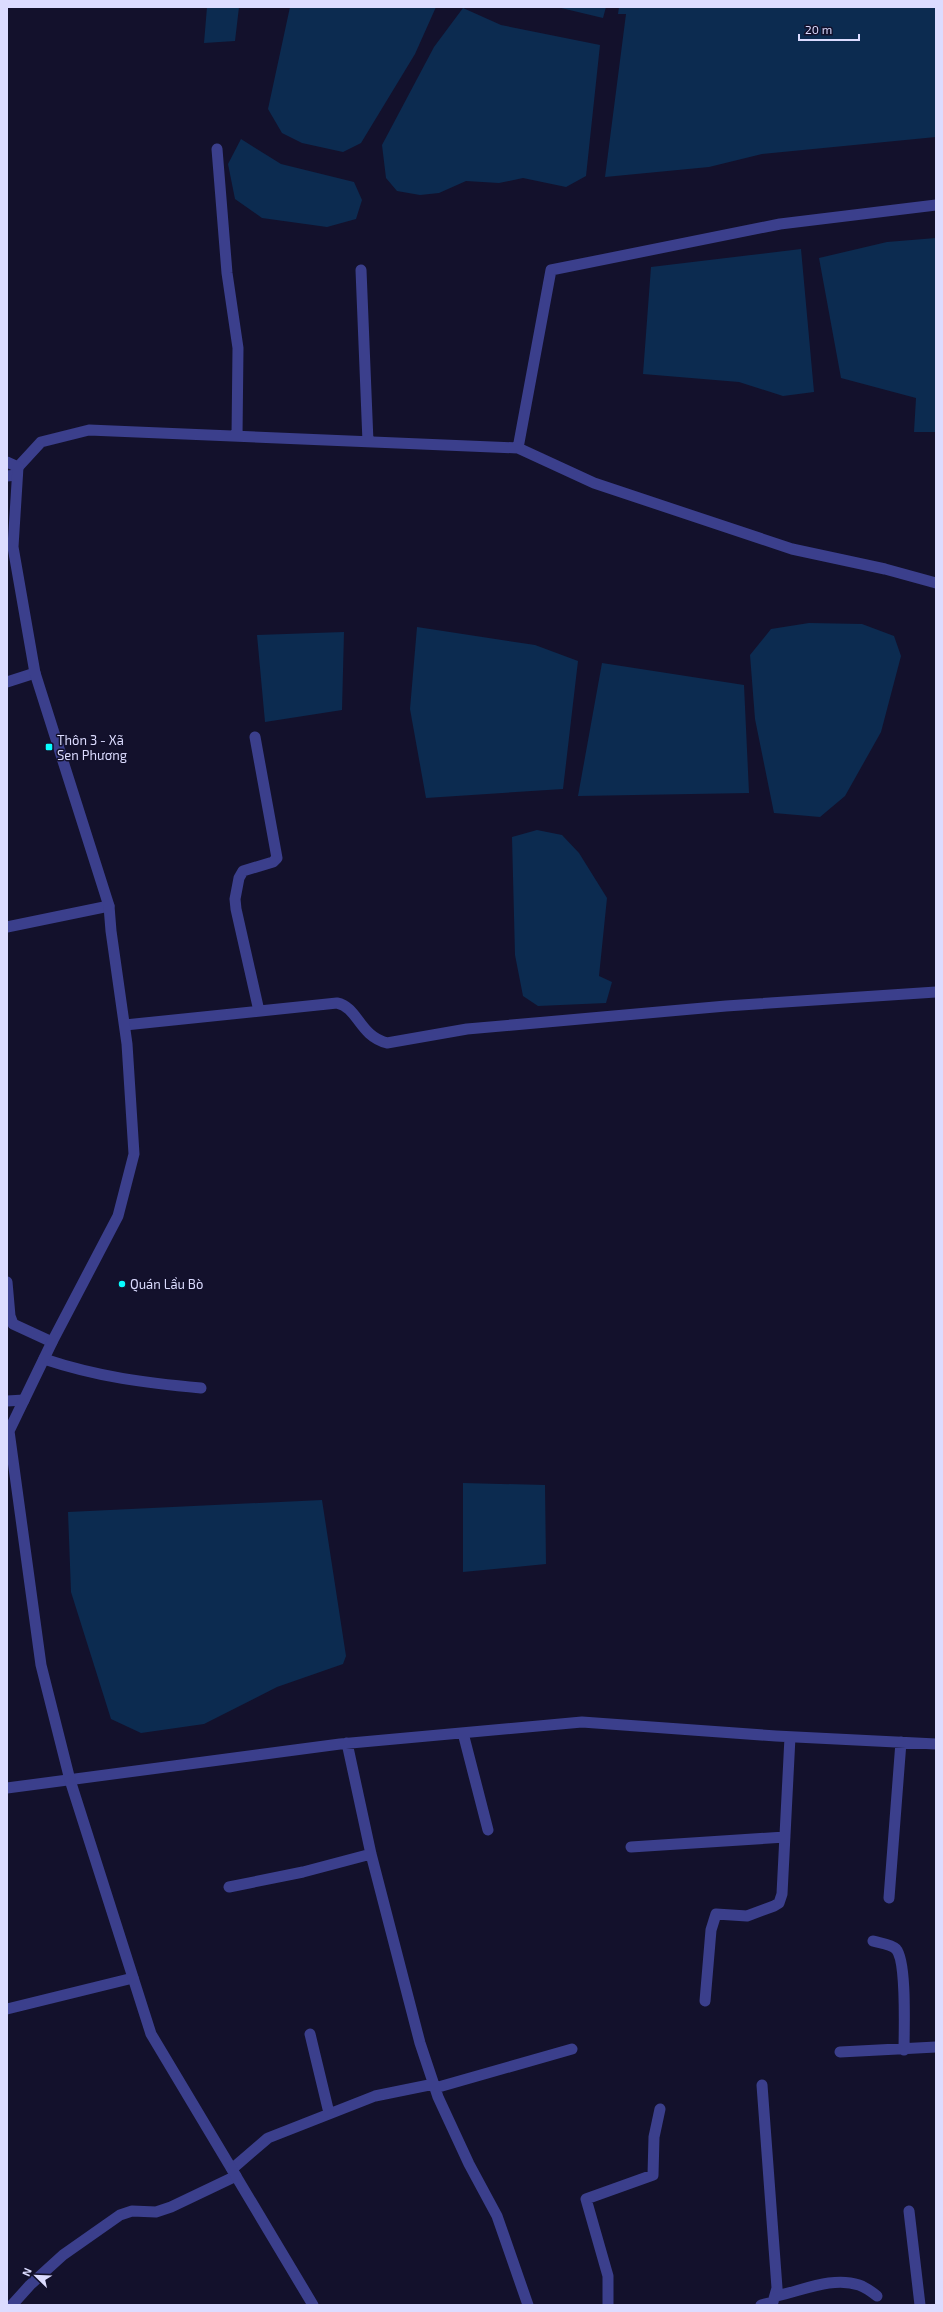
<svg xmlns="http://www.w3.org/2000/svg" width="943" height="2312" viewBox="0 0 943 2312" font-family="'Exo 2',sans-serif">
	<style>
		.water { fill: #0c2b50 }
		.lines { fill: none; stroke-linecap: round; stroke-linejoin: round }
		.minor { stroke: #3b3f8c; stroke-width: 11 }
		.tertiary { stroke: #3b3f8c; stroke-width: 11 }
		.poi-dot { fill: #08fdff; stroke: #13112c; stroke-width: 1.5 }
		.labels { text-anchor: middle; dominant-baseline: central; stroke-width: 3; stroke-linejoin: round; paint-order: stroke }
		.poi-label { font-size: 13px; fill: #dcdcff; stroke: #13112c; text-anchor: start }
	</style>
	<rect width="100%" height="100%" fill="#13112c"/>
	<path class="water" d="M207,7H239L235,41L204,43Z
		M290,7H436L415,54L361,143L343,152L302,143L282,133L268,109Z
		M557,7H606L603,18Z
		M619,7H936V137L762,154L709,167L605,177L626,14H618Z
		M463,8L501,25L600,45L586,176L566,187L523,178L499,183L466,181L439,193L420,195L397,191L386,178L382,145L434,47Z
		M241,139L281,164L354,182L362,200L356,219L327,227L262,218L235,199L228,164Z
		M936,238V432H914L916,398L841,378L819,258L887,242Z
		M801,249L814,392L783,396L739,382L643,374L651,267Z
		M809,623L862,624L894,636L901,656L881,732L845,796L820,817L774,813L755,719L750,655L771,629Z
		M417,627L535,645L578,661L563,789L426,798L410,709Z
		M344,632L342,710L265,722L257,635Z
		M602,663L744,685L749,793L578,796Z
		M537,830L562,835L579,853L607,898L599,976L612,982L606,1003L538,1006L523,996L515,955L512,837Z
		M463,1483L545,1485L546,1564L463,1572Z
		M322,1500L346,1656L343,1664L277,1687L204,1724L141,1733L111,1719L71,1592L68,1512Z"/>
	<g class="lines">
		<path class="minor" d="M217,149L227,273L238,348L237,436
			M361,270L368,442
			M518,448L594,483L792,549L885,569L936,583
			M18,467L41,442L89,430L518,448L551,270L780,224L936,205
			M7,476L17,475
			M7,682L35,673
			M255,737L277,858L273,862L243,871L239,878L235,899L236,909L259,1011
			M7,927L109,906
			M125,1025L337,1003C358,1007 359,1036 387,1043L467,1029L726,1006L936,992
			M7,1282L10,1316L13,1324L52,1342
			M44,1359C98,1377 146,1383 201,1388
			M7,1401L24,1400
			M463,1733L488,1830
			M347,1743L371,1854L420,2043L438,2097L469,2164L497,2216L528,2305
			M7,1788L340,1744L582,1722L776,1736L936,1744
			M631,1847L785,1837
			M229,1887L303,1872L371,1854
			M889,1898L901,1742
			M873,1941C879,1943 891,1944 896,1949C907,1961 904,2031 904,2050
			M705,2001L711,1930L716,1914L747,1916L774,1906L779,1903L782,1894L790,1737
			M7,2009L133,1978
			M310,2034L329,2113
			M840,2052L936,2047
			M435,2088L572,2049
			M232,2169L268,2138L375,2096L434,2084
			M909,2211L920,2305
			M776,2296C802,2291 832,2276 859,2285C865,2287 872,2292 877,2296
			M12,2305L30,2285L63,2255L120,2215L132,2211L156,2212L171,2207L236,2176
			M608,2305V2276L586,2199L653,2175L654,2137L660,2109
			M761,2305L773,2302L777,2288L762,2085"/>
		<path class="tertiary" d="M7,462L18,467L13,547L35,673L109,906L111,931L127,1044L134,1154L118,1216L52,1342L9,1431L41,1665L70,1780L151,2034L313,2305"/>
	</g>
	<g class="poi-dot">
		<rect x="45" y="743" width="8" height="8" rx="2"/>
		<circle cx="122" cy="1284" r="4"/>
	</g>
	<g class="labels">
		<g class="poi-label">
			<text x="57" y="740">Thôn 3 - Xã<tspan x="57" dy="15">Sen Phương</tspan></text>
			<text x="130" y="1284">Quán Lẩu Bò</text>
		</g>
	</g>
	<rect width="943" height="2312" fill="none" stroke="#dcdcff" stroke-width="16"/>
	<g transform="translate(36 2276) rotate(293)" stroke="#13112c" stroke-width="3" paint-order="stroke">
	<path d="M0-3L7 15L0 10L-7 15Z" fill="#dcdcff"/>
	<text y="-6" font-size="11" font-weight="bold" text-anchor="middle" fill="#dcdcff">N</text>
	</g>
	<path d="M799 34v6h60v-6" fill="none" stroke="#dcdcff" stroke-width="2"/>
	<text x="805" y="34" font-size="12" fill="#dcdcff" stroke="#13112c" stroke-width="3" paint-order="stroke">20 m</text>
</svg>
